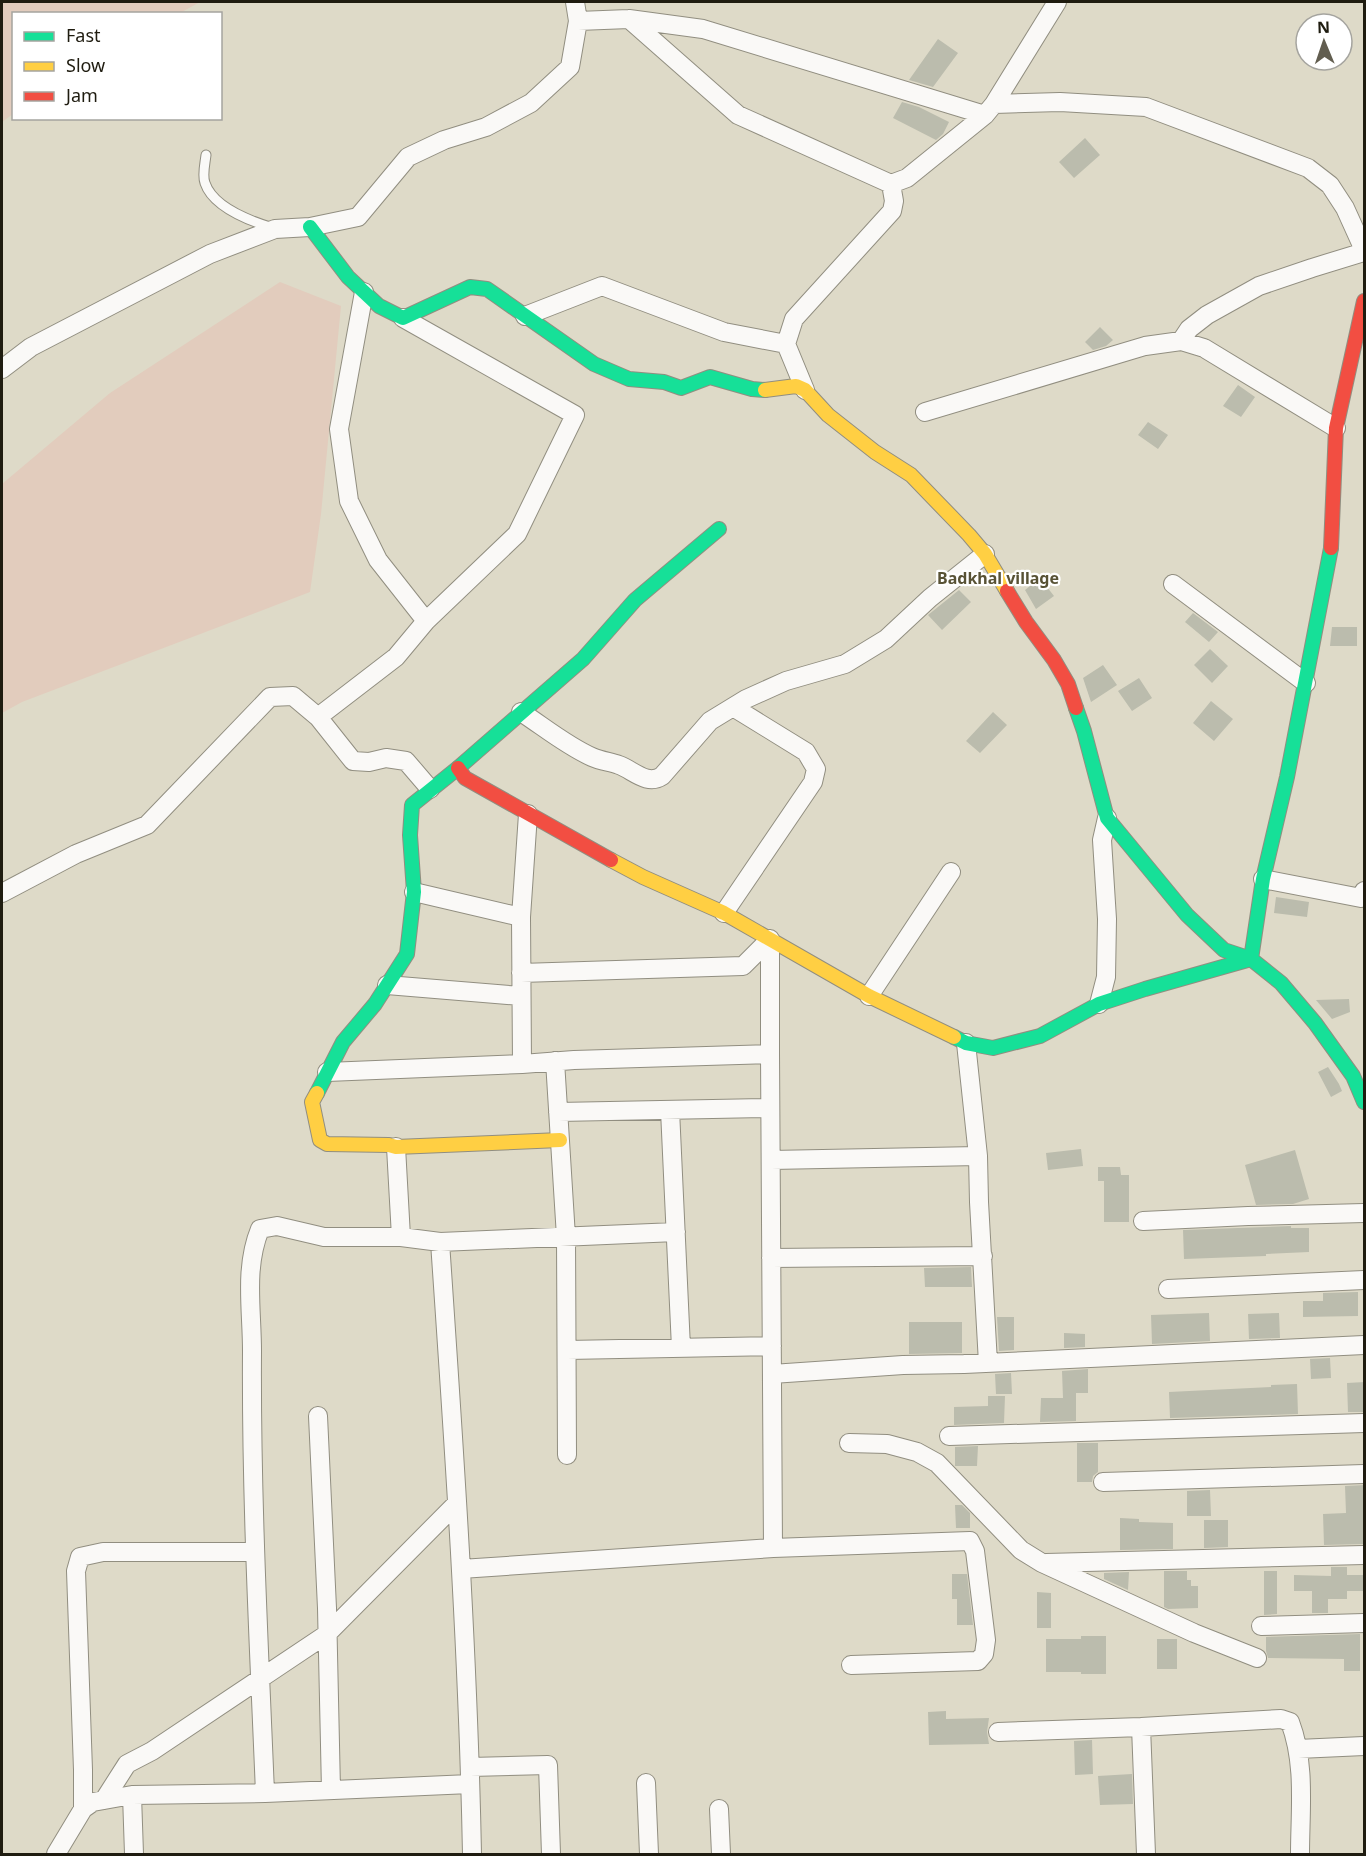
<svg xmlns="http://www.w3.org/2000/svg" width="1366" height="1856" viewBox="0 0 1366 1856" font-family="'Noto Sans',sans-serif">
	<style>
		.green { fill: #e2ccbd }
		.building { fill: #bbbcad }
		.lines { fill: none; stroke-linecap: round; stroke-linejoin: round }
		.lane-casing { stroke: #918e80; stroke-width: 11 }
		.street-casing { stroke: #918e80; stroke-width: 20 }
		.fast-casing { stroke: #918e80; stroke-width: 16 }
		.slow-casing { stroke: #918e80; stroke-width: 16 }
		.jam-casing { stroke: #918e80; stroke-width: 16 }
		.lane { stroke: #faf9f7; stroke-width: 9 }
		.street { stroke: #faf9f7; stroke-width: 18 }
		.fast { stroke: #16e098; stroke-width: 14 }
		.slow { stroke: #ffcf43; stroke-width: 14 }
		.jam { stroke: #f24e42; stroke-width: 14 }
		.labels { text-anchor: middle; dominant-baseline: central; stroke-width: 4.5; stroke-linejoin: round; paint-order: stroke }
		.neighbourhood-label { font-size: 16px; font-weight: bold; fill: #585235; stroke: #fff }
	</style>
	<rect width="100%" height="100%" fill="#dedac8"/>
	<path class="green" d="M2,2H200L180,13L14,14L13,114L2,122Z
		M280,282L341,306L321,514L310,592L22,702L2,713V484L110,393Z"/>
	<path class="building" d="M938,39L958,53L933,87L909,80Z
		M902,102L919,107L949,122L943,134L936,140L893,118Z
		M1085,138L1100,155L1074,178L1059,162Z
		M1100,327L1113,340L1106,346L1093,350L1085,342Z
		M1238,385L1255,397L1241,417L1223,406Z
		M1148,422L1168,435L1158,449L1138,435Z
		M1040,578L1054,596L1036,609L1025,590Z
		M959,590L971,602L942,630L928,615Z
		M1193,613L1218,632L1209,642L1185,622Z
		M1332,627H1357V646H1330Z
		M1210,649L1228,666L1212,683L1194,665Z
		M1103,665L1117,685L1091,702L1083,678Z
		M1139,678L1152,698L1132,711L1118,691Z
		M1211,701L1233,719L1214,741L1193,723Z
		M993,712L1007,725L980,753L966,741Z
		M1276,897L1309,902L1307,917L1274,913Z
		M1349,999L1350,1012L1332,1019L1316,1000Z
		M1328,1067L1339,1084L1342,1091L1331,1097L1318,1072Z
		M1081,1149L1083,1166L1048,1170L1046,1153Z
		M1295,1150L1309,1199L1293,1204L1256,1205L1245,1165Z
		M1098,1167H1120L1121,1175H1129V1222H1104V1181H1098Z
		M1291,1226V1228H1309V1252L1266,1254V1256L1184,1259L1183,1230Z
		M971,1267L972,1287H925L924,1268Z
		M1358,1292V1316L1303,1317V1301H1323V1293Z
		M1209,1313L1210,1341L1152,1344L1151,1315Z
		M1279,1313L1280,1338L1249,1339L1248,1314Z
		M997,1317H1014V1350L999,1351Z
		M909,1322H962V1353L909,1354Z
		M1064,1333L1085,1334V1347L1064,1348Z
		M1330,1358L1331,1378L1311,1379L1310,1359Z
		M1088,1369V1393H1076V1421L1040,1422L1041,1398H1063L1062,1371Z
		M1011,1373L1012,1394H996L995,1374Z
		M1365,1382V1412H1348L1347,1383Z
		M1297,1384L1298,1414L1170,1418L1169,1392L1271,1387V1385Z
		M988,1396H1005L1004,1423L954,1425V1407L988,1406Z
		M1077,1443H1098V1472L1093,1476L1092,1482H1077Z
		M978,1446L977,1466H955V1447Z
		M1365,1485V1544L1324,1545L1323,1514L1346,1513L1345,1486Z
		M1210,1490L1211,1516H1187V1491Z
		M955,1505H962L970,1513V1528H956Z
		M1120,1518L1139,1519V1522L1173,1523V1549L1120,1550Z
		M1204,1520H1228V1547L1204,1548Z
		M1331,1567H1347V1575H1365V1591H1347V1599H1328V1613H1312V1591H1294V1575L1331,1576Z
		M1164,1571H1187V1580H1191V1586H1198V1608L1168,1609L1164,1607Z
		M1264,1571H1277V1614L1264,1615Z
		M1129,1572L1128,1590L1104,1579V1573Z
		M952,1574H967L973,1625H957V1599H952Z
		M1037,1592L1051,1593V1628H1037Z
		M1360,1634V1671H1344V1659L1268,1658L1266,1651V1637Z
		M1081,1636H1106V1674H1081V1672H1046V1639H1081Z
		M1157,1639H1177V1669H1157Z
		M946,1711V1719L989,1718L987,1732L989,1744L929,1745L928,1712Z
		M1092,1740L1093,1774L1075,1775L1074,1741Z
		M1132,1774L1133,1804L1100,1805L1098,1776Z"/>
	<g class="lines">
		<g class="lane-casing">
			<path id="lane" d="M206,155C205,164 202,175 205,183C213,207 250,221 273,228"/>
		</g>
		<g class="street-casing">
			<path id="street" d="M629,19L738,115L891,184L907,178L985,115L994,104L1057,2
				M578,21L629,19L703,29L985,115
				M994,104L1060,102L1146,107L1308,168L1330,185L1345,208L1364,250
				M364,292L339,429L349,501L378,560L426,621
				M525,316L602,286L724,332L786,344L805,390
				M1181,341L1189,329L1207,315L1259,286L1312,268L1364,252
				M786,344L794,319L892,211L894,201L891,184
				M2,369L31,347L210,254L275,229L310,227L358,217L408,157L444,140L486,127L531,103L570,67L578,21L575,2
				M925,412L1145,346L1181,341L1204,348L1336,428
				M1173,584L1306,683
				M521,712C544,727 567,746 592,757C601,761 611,762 619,765C633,770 647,786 662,776L710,721L746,699L786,681L845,664L886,639L930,598L985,554
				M318,717L396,657L426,621L517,534L575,415L403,318
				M1263,879L1361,898L1364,891
				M414,892L521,917
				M2,893L76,854L147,825L270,697L293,696L318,717L353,761L369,762L386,758L406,761L430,789
				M724,913L813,782L816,769L806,752L733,707
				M770,939V1054L773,1548
				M521,973L743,966L770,939
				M387,985L521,996
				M869,996L951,872
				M1099,1004L1106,977L1107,919L1102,840L1107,818
				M966,1043L978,1156L979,1202L988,1363
				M555,1061L566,1237L567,1455
				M522,1064L521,917L528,814
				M327,1072L522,1064L574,1060L770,1054
				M670,1110L681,1348
				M558,1112L770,1108
				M396,1147L401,1237
				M771,1160L978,1156
				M1143,1221L1248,1216L1364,1213
				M440,1242C454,1446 468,1650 472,1854
				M771,1258L983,1256
				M1168,1289L1364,1280
				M567,1350L772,1346
				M772,1374L903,1365L964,1364L1364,1345
				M318,1416L327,1608L331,1790
				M949,1436L1364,1423
				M849,1443L887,1444L917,1452L937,1463L1021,1550L1042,1563L1194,1633L1257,1658
				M1103,1482L1364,1474
				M1046,1563L1364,1555
				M461,1569L773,1548L970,1541L975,1551L986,1640L984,1654L978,1661L851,1665
				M1261,1626L1364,1623
				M1141,1727L1146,1854
				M998,1732L1141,1727L1281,1719L1290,1722C1306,1764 1300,1811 1300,1854
				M1298,1749L1364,1746
				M470,1767L548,1765L551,1854
				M646,1783L649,1854
				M265,1793C259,1646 251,1498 252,1351C252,1309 244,1268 260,1229L277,1226L324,1237H401L440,1242L676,1232
				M132,1795L134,1854
				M104,1800L127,1764L152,1751L327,1634L457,1503
				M83,1809V1770L76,1571L80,1557L103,1552H255
				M719,1809L721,1854
				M56,1854L83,1809L93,1802L132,1795L265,1793L470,1784"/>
		</g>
		<g class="fast-casing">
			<path id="fast" d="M310,227L348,277L379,306L403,318L470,287L487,289L594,364L629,379L664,382L681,388L710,377L752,389L765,390
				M1076,708L1084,731L1107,818L1187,915L1224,950L1251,959L1281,983L1315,1023L1353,1076L1364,1102
				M954,1037L966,1043L993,1048L1040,1036L1099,1004L1145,989L1251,959L1263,879L1287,777L1331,548
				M317,1093L343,1042L375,1004L407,954L414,892L410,835L412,805L458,768L583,659L635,600L719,529"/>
		</g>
		<g class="slow-casing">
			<path id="slow" d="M765,390L796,386L805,390L828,415L875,452L911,475L969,535L985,554L1007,591
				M611,860L643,877L724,913L869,996L954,1037
				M317,1093L312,1102L320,1140L327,1144L389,1145L396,1147L560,1140"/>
		</g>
		<g class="jam-casing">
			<path id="jam" d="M1331,548L1336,428L1364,301
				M1007,591L1026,622L1054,660L1068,684L1076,708
				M458,768L465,778L611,860"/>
		</g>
		<use href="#lane" class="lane"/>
		<use href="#street" class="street"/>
		<use href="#fast" class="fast"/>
		<use href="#slow" class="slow"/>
		<use href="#jam" class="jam"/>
	</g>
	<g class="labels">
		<g class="neighbourhood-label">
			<text x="998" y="578">Badkhal village</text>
		</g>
	</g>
	<rect width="1366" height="1856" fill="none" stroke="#1f1c10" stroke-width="6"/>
	<rect x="12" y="12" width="210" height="108" fill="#ffffff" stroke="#a5a49f" stroke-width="1.5"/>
	<rect x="24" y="32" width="30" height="9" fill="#16e098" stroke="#a5a49f" stroke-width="1.5"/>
	<text x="66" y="42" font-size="18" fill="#1f1c10">Fast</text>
	<rect x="24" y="62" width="30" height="9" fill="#ffcf43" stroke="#a5a49f" stroke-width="1.5"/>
	<text x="66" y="72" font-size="18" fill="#1f1c10">Slow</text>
	<rect x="24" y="92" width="30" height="9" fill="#f24e42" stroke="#a5a49f" stroke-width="1.5"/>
	<text x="66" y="102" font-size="18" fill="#1f1c10">Jam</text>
	<g transform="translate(1324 42) rotate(358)"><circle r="28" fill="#ffffff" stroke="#a5a49f" stroke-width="1.5"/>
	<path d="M0-4.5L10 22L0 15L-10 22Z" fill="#625e50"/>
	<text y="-9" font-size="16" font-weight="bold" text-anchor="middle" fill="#1f1c10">N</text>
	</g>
</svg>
